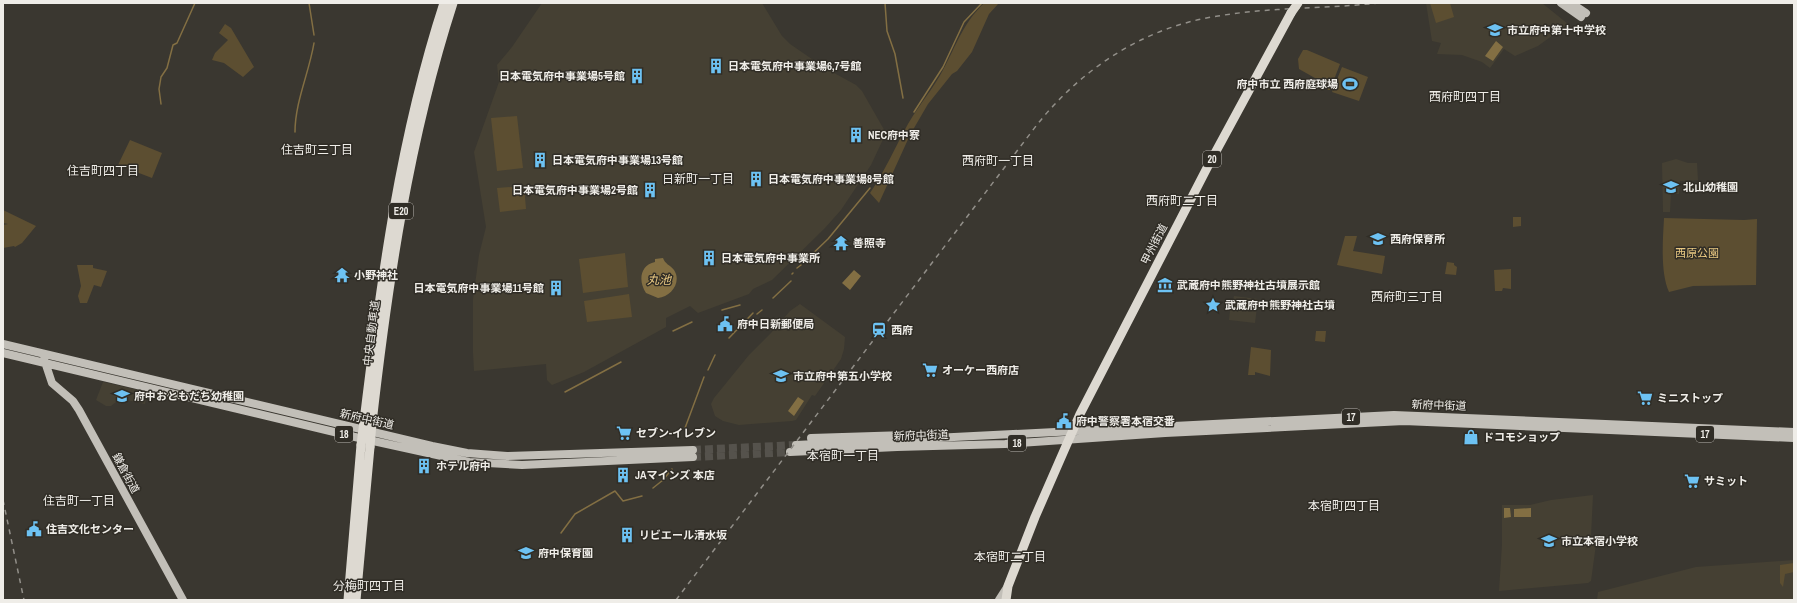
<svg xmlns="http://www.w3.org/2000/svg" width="1797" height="603" viewBox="0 0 1797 603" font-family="'Archivo Narrow','Noto Sans JP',sans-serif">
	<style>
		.built { fill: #454033 }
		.green { fill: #5c4e31 }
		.water { fill: #836f43 }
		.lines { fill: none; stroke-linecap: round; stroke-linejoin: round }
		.stream { stroke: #836f43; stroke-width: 1.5 }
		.major-tunnel { stroke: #55524c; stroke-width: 8; stroke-dasharray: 8 4; stroke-linecap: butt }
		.major { stroke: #c2bfb8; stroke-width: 8 }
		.highway { stroke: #ddd9d1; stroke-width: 9 }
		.rail { stroke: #928f89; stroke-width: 1.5; stroke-dasharray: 5 5; stroke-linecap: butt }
		.highway-bridge { stroke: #ddd9d1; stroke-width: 9 }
		.labels { text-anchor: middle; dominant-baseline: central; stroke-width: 3; stroke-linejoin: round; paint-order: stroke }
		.shield { fill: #302d26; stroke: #b6b3ae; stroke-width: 1 }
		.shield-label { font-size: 10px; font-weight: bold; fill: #efede8 }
		.poi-label { font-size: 11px; font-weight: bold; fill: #efede8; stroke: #302d26; text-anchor: start }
		.street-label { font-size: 11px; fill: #efede8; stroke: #302d26 }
		.park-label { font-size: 11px; fill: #eac982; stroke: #302d26 }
		.neighbourhood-label { font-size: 12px; fill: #efede8; stroke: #302d26 }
		.water-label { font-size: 12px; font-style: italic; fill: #ebca83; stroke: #302d26 }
	</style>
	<rect width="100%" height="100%" fill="#3a3730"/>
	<path class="built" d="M542,3H762L782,36L790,44L825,68L856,85L862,91L886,133L871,165L841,210L825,228L772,280L753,289L749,294L698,313L690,306L666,318V327L584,372L552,385L547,380L546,364L474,371L473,353V299L479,255L486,227L474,152L499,82L497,65L512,47Z
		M1426,3H1542L1568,24L1538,46L1515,56L1504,49L1490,68L1482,62L1462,55L1437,54L1441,43L1432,41Z
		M1676,159L1688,163H1697L1698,180L1680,181L1679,194H1671L1670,212H1663L1662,163Z
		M1234,296L1258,299L1255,323L1229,320L1231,301L1233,300Z
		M800,304L845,337L844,349L841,359L815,396L812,395L796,420L792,421L739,425L723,421L715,416L711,404L714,398L749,355L771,333L790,311Z
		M103,382L147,392L145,404L122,399L121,404L116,402L111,406H106L96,400Z
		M1593,495L1591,537H1597L1591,581L1588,583L1499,591L1502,544V505H1530L1551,500Z
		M1794,560V600H1597L1598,592L1696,567Z"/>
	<path class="green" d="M984,3H999L989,14L972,52L957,71L952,74L928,104L910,135L879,203L870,193C885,171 895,147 908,124C919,105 933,89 943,70C957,44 962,25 984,3Z
		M1430,3H1450L1454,17L1436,23Z
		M225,24L231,28L254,67L243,77L224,63L212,60L215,53L228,40L219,33Z
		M1303,50H1307L1340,64L1330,90H1328L1322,82L1299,69L1298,59Z
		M1342,67L1368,77L1359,101L1332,92Z
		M517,116L523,168L497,171L491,118Z
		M130,140L162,153L152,178L118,165Z
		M524,186L526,209L500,212L497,188Z
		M3,210L36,226L22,243L15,247L14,246L3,248V225L8,224L3,223Z
		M1513,217H1521V226L1513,227Z
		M1664,218L1744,220L1757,219L1756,285L1693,286L1669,292C1660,272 1663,239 1664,218Z
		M1345,236H1357L1353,251L1385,256L1382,274L1337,265Z
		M625,253L628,287L583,293L579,259Z
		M1447,262L1454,263V265L1457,267L1456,275L1445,274Z
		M77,265H93V268L107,271L101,287L94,285L87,303H80L78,296L81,286Z
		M1511,269V289L1503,288L1502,291H1495L1494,270Z
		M629,294L632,317L587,322L584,301Z
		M1316,331H1326L1325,342L1315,341Z
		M1251,347L1271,350L1270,376L1255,372V375H1248Z
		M1794,563V572L1785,574L1783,587L1780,583V565Z"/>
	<path class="water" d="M1496,41L1503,47L1493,61L1485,56Z
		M663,258C665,264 670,265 674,270C682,282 671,297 658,298L646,293C638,281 640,265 655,262V259Z
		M854,270L861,276L850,290L842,283Z
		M798,397L804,401L794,416L788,411Z
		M1504,508H1510L1511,517L1504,518Z
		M1531,508V517H1514V509Z"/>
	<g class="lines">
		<path class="stream" d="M309,3L314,35
			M885,3L887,31L895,54L903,98
			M161,104L159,89L161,77L167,68L173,45L177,43L195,3
			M914,112L943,67L964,22L982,3
			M295,132C295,102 309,73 314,43
			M805,261L828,239L870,188
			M803,263L804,262
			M797,268L801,265
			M792,274L793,273
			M773,298L791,281
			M722,310L740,305
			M757,314L762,310
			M673,331L692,322
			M729,338L753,313
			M708,370L715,355
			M565,392L621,362
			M685,428L704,377
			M653,488L663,480L672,469
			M561,533L575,514L615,491L623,501L642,496"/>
		<path class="major-tunnel" d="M693,450L796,445
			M693,457L790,452"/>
		<path class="major" d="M1561,3L1581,17
			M1571,3L1586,13
			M3,344L432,446L467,453L507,456L693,450
			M3,353L355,437L469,462L522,465L693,457
			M44,359L52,383L73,401L79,410L183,600
			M811,438L906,435
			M796,445L1394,415L1794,432
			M790,452L897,447L1005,444L1165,433L1404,421L1794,438
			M999,600L1008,586"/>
		<path class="highway" d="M364,421C381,280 400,138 444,3
			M372,423C388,281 409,139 453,3
			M348,600L361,445
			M356,600L370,447
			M1006,600L1008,586L1035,517L1080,414L1208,166L1291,13"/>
		<path class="rail" d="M3,500L24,600
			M676,600L1036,126C1081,69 1144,27 1218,16C1271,7 1325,9 1378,3"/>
		<path class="highway-bridge" d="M1291,13L1298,3
			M361,445L364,421
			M370,447L372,423"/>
	</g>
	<defs>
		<g id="school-bare" transform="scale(1.2)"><path d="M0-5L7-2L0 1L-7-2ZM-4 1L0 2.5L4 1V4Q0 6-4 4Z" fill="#6dc2f3" stroke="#302d26" stroke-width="2.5" paint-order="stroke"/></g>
		<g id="building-bare" transform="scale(1.2)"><path d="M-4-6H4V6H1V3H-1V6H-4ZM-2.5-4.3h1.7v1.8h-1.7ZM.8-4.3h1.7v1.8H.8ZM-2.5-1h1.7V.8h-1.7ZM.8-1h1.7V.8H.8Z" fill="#6dc2f3" stroke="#302d26" stroke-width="2.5" paint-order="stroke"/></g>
		<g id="stadium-bare" transform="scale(1.2)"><path d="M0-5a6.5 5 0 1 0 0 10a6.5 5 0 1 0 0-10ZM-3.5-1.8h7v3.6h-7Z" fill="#6dc2f3" stroke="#302d26" stroke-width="2.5" paint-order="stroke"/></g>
		<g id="temple-bare" transform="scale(1.2)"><path d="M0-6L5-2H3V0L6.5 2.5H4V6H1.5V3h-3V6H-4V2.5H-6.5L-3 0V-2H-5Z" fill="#6dc2f3" stroke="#302d26" stroke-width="2.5" paint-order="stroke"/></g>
		<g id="museum-bare" transform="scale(1.2)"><path d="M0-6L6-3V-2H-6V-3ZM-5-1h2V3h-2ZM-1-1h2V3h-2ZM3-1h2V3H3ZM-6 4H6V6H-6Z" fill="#6dc2f3" stroke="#302d26" stroke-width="2.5" paint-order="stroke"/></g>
		<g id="sight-bare" transform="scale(1.2)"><path d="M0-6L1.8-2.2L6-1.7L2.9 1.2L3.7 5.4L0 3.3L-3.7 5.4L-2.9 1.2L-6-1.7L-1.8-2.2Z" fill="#6dc2f3" stroke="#302d26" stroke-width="2.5" paint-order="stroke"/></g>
		<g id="civic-bare" transform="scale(1.2)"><path d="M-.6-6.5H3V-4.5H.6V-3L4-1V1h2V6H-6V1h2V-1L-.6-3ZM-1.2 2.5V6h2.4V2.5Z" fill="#6dc2f3" stroke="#302d26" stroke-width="2.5" paint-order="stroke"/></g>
		<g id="station-bare" transform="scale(1.2)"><path d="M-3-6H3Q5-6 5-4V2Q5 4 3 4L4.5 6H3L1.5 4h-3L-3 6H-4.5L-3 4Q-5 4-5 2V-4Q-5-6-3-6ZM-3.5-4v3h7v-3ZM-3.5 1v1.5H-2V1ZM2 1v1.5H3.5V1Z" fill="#6dc2f3" stroke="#302d26" stroke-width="2.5" paint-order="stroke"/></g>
		<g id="supermarket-bare" transform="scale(1.2)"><path d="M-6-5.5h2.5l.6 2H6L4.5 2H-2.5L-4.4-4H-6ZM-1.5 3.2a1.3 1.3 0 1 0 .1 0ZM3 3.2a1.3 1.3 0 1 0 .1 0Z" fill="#6dc2f3" stroke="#302d26" stroke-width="2.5" paint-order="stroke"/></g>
		<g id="shop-bare" transform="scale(1.2)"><path d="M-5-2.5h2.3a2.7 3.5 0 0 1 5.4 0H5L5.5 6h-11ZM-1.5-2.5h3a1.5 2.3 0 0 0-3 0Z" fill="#6dc2f3" stroke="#302d26" stroke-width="2.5" paint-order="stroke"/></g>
	</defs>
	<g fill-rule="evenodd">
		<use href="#school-bare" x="1495" y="30"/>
		<use href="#building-bare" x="716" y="66"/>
		<use href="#building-bare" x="637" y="76"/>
		<use href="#stadium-bare" x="1350" y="84"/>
		<use href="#building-bare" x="856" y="135"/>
		<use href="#building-bare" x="540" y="160"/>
		<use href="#building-bare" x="756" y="179"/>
		<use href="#school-bare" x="1671" y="187"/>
		<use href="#building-bare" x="650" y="190"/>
		<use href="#school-bare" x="1378" y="239"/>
		<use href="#temple-bare" x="841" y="243"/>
		<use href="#building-bare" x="709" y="258"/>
		<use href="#temple-bare" x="342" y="275"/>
		<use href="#museum-bare" x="1165" y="285"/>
		<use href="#building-bare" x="556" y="288"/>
		<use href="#sight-bare" x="1213" y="305"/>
		<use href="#civic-bare" x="725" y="324"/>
		<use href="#station-bare" x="879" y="330"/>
		<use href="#supermarket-bare" x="930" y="370"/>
		<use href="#school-bare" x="781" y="376"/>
		<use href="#school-bare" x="122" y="396"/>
		<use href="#supermarket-bare" x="1645" y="398"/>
		<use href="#civic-bare" x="1064" y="421"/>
		<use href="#supermarket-bare" x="624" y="433"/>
		<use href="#shop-bare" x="1471" y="437"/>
		<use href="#building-bare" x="424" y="466"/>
		<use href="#building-bare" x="623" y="475"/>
		<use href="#supermarket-bare" x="1692" y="481"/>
		<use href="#civic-bare" x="34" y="529"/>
		<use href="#building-bare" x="627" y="535"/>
		<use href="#school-bare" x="1549" y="541"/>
		<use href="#school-bare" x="526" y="553"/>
	</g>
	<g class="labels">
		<g class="shield">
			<rect x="1203" y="151" width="18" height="16" rx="3"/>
			<rect x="389" y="203" width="24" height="16" rx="3"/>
			<rect x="1342" y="409" width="18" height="16" rx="3"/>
			<rect x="335" y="426" width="18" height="16" rx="3"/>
			<rect x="1696" y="426" width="18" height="16" rx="3"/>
			<rect x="1008" y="435" width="18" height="16" rx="3"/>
		</g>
		<g class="shield-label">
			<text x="1212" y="159">20</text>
			<text x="401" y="211">E20</text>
			<text x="1351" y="417">17</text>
			<text x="344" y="434">18</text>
			<text x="1705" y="434">17</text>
			<text x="1017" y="443">18</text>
		</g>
		<g class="poi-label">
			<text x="1507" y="30">市立府中第十中学校</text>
			<text x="728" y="66">日本電気府中事業場6,7号館</text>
			<text x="625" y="76" text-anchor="end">日本電気府中事業場5号館</text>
			<text x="1338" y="84" text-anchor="end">府中市立 西府庭球場</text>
			<text x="868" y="135">NEC府中寮</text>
			<text x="552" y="160">日本電気府中事業場13号館</text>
			<text x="768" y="179">日本電気府中事業場8号館</text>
			<text x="1683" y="187">北山幼稚園</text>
			<text x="638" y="190" text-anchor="end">日本電気府中事業場2号館</text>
			<text x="1390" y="239">西府保育所</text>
			<text x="853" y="243">善照寺</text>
			<text x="721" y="258">日本電気府中事業所</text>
			<text x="354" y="275">小野神社</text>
			<text x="1177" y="285">武蔵府中熊野神社古墳展示館</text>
			<text x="544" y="288" text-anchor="end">日本電気府中事業場11号館</text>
			<text x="1225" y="305">武蔵府中熊野神社古墳</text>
			<text x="737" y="324">府中日新郵便局</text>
			<text x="891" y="330">西府</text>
			<text x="942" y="370">オーケー西府店</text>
			<text x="793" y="376">市立府中第五小学校</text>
			<text x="134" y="396">府中おともだち幼稚園</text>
			<text x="1657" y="398">ミニストップ</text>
			<text x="1076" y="421">府中警察署本宿交番</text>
			<text x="636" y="433">セブン-イレブン</text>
			<text x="1483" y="437">ドコモショップ</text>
			<text x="436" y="466">ホテル府中</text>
			<text x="635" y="475">JAマインズ 本店</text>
			<text x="1704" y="481">サミット</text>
			<text x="46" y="529">住吉文化センター</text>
			<text x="639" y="535">リビエール清水坂</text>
			<text x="1561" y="541">市立本宿小学校</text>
			<text x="538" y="553">府中保育園</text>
		</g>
		<g class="street-label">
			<text transform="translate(1154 244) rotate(-63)">甲州街道</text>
			<text transform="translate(371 333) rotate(-83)">中央自動車道</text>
			<text transform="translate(1439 405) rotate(2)">新府中街道</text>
			<text transform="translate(367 419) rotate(13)">新府中街道</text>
			<text transform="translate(921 435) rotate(-2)">新府中街道</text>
			<text transform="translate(126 473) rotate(62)">鎌倉街道</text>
		</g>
		<g class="park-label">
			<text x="1697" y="253">西原公園</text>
		</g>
		<g class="neighbourhood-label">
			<text x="1465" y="97">西府町四丁目</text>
			<text x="317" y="150">住吉町三丁目</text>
			<text x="998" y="161">西府町一丁目</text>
			<text x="103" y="171">住吉町四丁目</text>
			<text x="698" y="179">日新町一丁目</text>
			<text x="1182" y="201">西府町二丁目</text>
			<text x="1407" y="297">西府町三丁目</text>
			<text x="843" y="456">本宿町一丁目</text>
			<text x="79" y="501">住吉町一丁目</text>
			<text x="1344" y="506">本宿町四丁目</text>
			<text x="1010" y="557">本宿町二丁目</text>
			<text x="369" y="586">分梅町四丁目</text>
		</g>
		<g class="water-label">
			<text x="659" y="280">丸池</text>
		</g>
	</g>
	<rect width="1797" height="603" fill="none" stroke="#efede8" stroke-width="8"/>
</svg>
